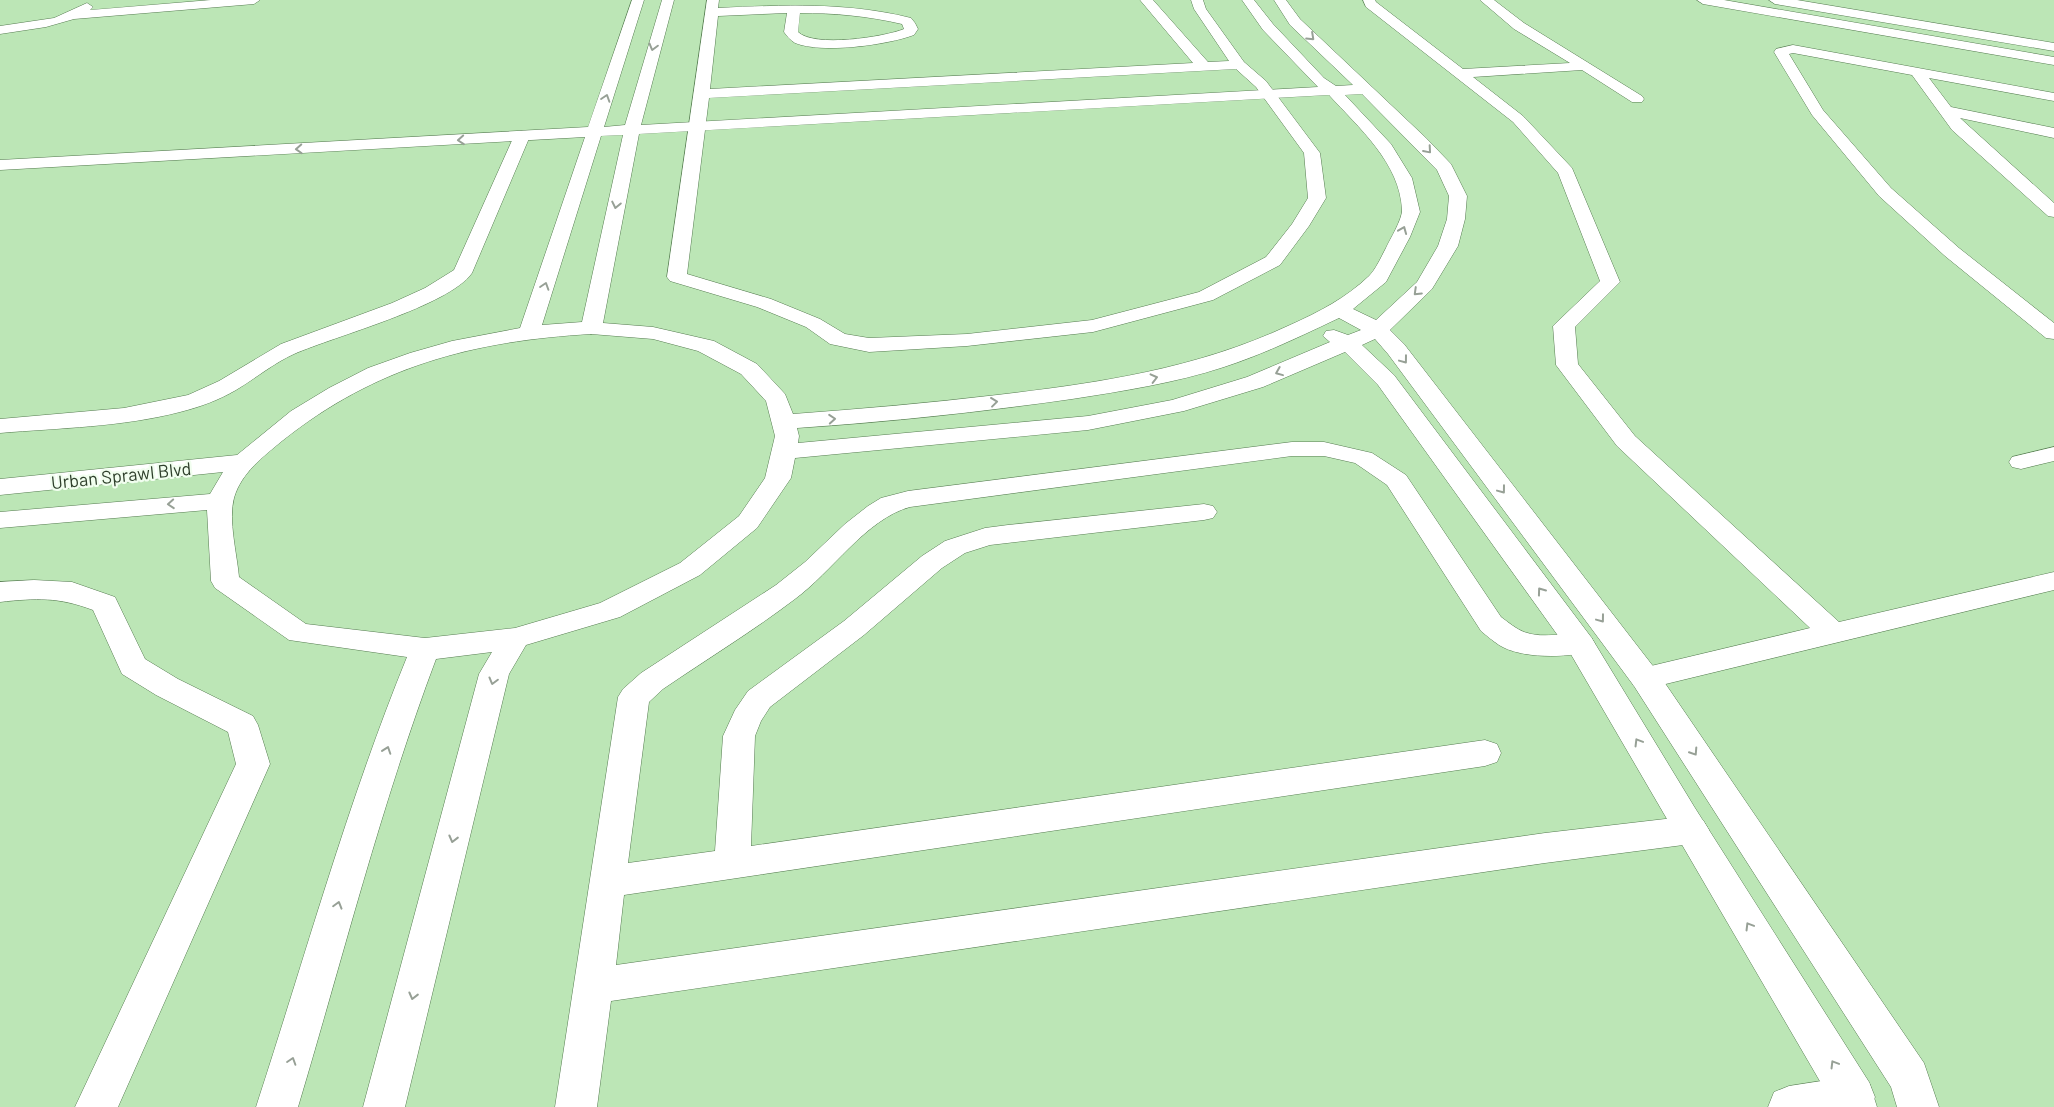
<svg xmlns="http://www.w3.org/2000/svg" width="2054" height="1107" viewBox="0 0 2054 1107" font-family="Barlow,sans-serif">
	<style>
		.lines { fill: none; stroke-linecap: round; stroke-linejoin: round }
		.minor-casing { stroke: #567c51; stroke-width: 1 }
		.tertiary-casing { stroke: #567c51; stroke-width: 1 }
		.minor { fill: #fff; fill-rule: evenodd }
		.tertiary { fill: #fff; fill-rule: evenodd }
		.oneway { stroke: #97a096 }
		.labels { text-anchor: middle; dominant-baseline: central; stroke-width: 4.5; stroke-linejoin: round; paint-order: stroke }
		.street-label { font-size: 18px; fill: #2f402c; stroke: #f1feef }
	</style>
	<rect width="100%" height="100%" fill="#bce6b6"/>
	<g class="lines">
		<g class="minor-casing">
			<path id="minor" d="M707,0H719L718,8C783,5 847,2 911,18L915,23L918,29L914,35C887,45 822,54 795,43C790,40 787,36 784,32L787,13L718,16L710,89L1193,63L1140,0H1153L1208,62L1229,61L1194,9L1191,0H1203L1206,9L1244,62L1266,81L1320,153L1326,198L1309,226L1280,265L1213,300L1093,332L967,346L869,352L830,344L806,327L757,307L670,281L667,277ZM800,13C834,13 868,16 902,24L904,29C884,37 814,48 798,32ZM1236,69L1256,87L1304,153L1308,198L1292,224L1266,257L1199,292L1092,320L967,334L869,338L845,334L820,319L771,299L687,274L709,98Z
				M1363,0H1375L1376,2L1463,69L1570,63L1514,29L1480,0H1494L1524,23L1642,96L1644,99L1642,102H1632L1582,70L1473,77L1523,116L1572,168L1620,282L1575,327L1578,364L1635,436L1839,622L2054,572V590L1645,689L1634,686L1630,678L1634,670L1810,628L1617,446L1556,365L1553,326L1600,281L1558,173L1513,122L1366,7Z
				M1697,0H1724L2054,57V65L1703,4Z
				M1793,45L2054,93V101L1929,78L1951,107L2054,128V138L1960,118L2054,203V217L2048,216L1952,130L1912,75L1793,53L1789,54L1823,110L1891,188L1959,248L2054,323V339L2046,338L1945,256L1879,196L1812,115L1774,52L1776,49Z
				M522,131L528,133L530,136L472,273C449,306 335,336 294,354C274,363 256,378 236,390C219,400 200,407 180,412C122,427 60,428 0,433V419L124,408L188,395L219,381L281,344L392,303L425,288L454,270L514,136L516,133Z
				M1292,442H1324L1372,453L1406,475L1501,617C1508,622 1516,629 1524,632C1545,640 1569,630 1591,637L1595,644L1591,651C1567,658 1521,659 1499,645C1493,641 1487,636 1481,631L1387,485L1355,463L1324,456H1292L910,507C866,519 832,572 795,599C753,631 707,659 663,689L649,702L628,863L715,851L723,736L735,710L748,691L844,621L922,556L945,541L985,528L1008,525L1204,504L1213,506L1217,512L1213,518L1204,520L990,545L965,553L942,568L864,635L770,707L761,721L755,736L751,846L1485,740L1497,744L1501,753L1497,762L1485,766L624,895L616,965L1545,833L1691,816L1703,820L1709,830L1703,840L1691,844L1545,863L611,1001L597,1107H555L618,697L623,689L641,673L776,585L805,562L845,524L868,506L881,498L908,491Z
				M2054,447V461L2021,469L2012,467L2009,462L2012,457Z
				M34,580L72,582L115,597L145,659L178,679L253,716L258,725L270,764L118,1107H75L236,764L228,732L156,695L122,674L93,610C58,597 37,598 0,602V582Z
				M1854,1076L1869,1082L1875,1097L1871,1107H1768L1774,1092L1789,1086Z"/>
		</g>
		<g class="tertiary-casing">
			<path id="tertiary" d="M211,0H260L254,4L74,19L46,27L0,34V26L54,18L87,3L93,7L90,10Z
				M632,0H644L604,127L625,125L662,0H674L641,125L1318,87L1263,30L1242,0H1254L1273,24L1324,78L1336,86L1353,85L1290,25L1274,0H1286L1300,19L1426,138L1451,164L1467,196L1465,219L1458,246L1432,289L1390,330L1404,344L1656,670L1924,1063L1939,1107H1897L1891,1087L1634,686L1388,354L1375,339L1362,345L1394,375L1591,637L1695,808L1869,1082L1877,1107H1835L1569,651L1378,385L1345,352L1263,387L1184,411L1088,430L795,458L791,478L757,528L700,575L620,617L526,645L509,674L405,1107H363L479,674L492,652L436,659C381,805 343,957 298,1107H256C305,957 347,804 407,657L289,640L215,588L211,581L207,510L0,528V512L210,494L223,472L0,495V479L237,455L291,411L329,388L368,368L410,353L452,341L520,328L585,137L0,170V160L588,127ZM1362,94L1437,170L1449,196L1447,219L1438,246L1417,282L1376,320L1353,309L1386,282L1410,237L1420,212L1412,178L1391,144L1345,95ZM1329,95C1359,128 1400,163 1402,210C1402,220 1390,239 1386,248C1381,257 1376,269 1369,276C1346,298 1319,312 1290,325C1196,369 1099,383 997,395C929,403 861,409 793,414L785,394L757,364L714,341L653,327L603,323L639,134ZM623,135L582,322L542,325L601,136ZM1339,318L1361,330L1348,335L1334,330L1326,331L1323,336L1330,342L1247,377L1172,400L1088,416L798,443L799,436L797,428C889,422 981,412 1072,399C1123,391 1175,383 1224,367C1264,354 1301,336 1339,318ZM591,334L653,339L698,351L741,374L766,401L775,436L765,478L739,516L680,563L600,603L515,628L425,638L306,624L239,577C237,554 228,520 234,498C241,473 264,456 282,441C376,366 473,341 591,334Z
				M1769,0H1797L2054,43V51L1775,4Z"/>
		</g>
		<use href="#minor" class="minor"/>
		<use href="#tertiary" class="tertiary"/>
	</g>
	<defs><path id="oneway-chevron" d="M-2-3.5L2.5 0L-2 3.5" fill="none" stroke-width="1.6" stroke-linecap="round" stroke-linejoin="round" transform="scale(1.25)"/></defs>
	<g class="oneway">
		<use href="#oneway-chevron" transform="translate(1311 37) rotate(43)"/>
		<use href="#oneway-chevron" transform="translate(653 47) rotate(105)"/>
		<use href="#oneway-chevron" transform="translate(606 98) rotate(-72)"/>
		<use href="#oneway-chevron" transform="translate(461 140) rotate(176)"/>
		<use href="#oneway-chevron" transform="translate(299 149) rotate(177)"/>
		<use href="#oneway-chevron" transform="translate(1428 150) rotate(49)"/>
		<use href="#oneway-chevron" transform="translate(616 205) rotate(102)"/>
		<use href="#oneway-chevron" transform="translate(1403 230) rotate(-68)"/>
		<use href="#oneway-chevron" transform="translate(545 286) rotate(-72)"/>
		<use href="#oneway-chevron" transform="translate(1417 292) rotate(136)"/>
		<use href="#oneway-chevron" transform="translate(1404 360) rotate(53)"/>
		<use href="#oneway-chevron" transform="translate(1279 372) rotate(158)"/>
		<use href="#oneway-chevron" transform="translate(1154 378) rotate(-14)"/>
		<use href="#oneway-chevron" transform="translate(994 402) rotate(-7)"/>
		<use href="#oneway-chevron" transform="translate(832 419) rotate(-4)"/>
		<use href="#oneway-chevron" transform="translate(1502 490) rotate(53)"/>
		<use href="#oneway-chevron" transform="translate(171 504) rotate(176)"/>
		<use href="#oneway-chevron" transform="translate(1541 591) rotate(-126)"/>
		<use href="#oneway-chevron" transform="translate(1601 619) rotate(53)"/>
		<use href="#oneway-chevron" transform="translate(493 681) rotate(105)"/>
		<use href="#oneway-chevron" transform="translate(1638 742) rotate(-121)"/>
		<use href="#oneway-chevron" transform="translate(387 750) rotate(-71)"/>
		<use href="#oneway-chevron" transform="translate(1694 752) rotate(57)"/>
		<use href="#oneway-chevron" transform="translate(453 839) rotate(104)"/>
		<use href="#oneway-chevron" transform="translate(338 905) rotate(-74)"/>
		<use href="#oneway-chevron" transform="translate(1749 926) rotate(-121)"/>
		<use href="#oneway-chevron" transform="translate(413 996) rotate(104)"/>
		<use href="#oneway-chevron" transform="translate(292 1061) rotate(-72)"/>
		<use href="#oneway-chevron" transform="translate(1834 1064) rotate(-121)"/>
	</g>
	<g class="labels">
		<g class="street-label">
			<text transform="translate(121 475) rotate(-6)">Urban Sprawl Blvd</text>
		</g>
	</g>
</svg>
